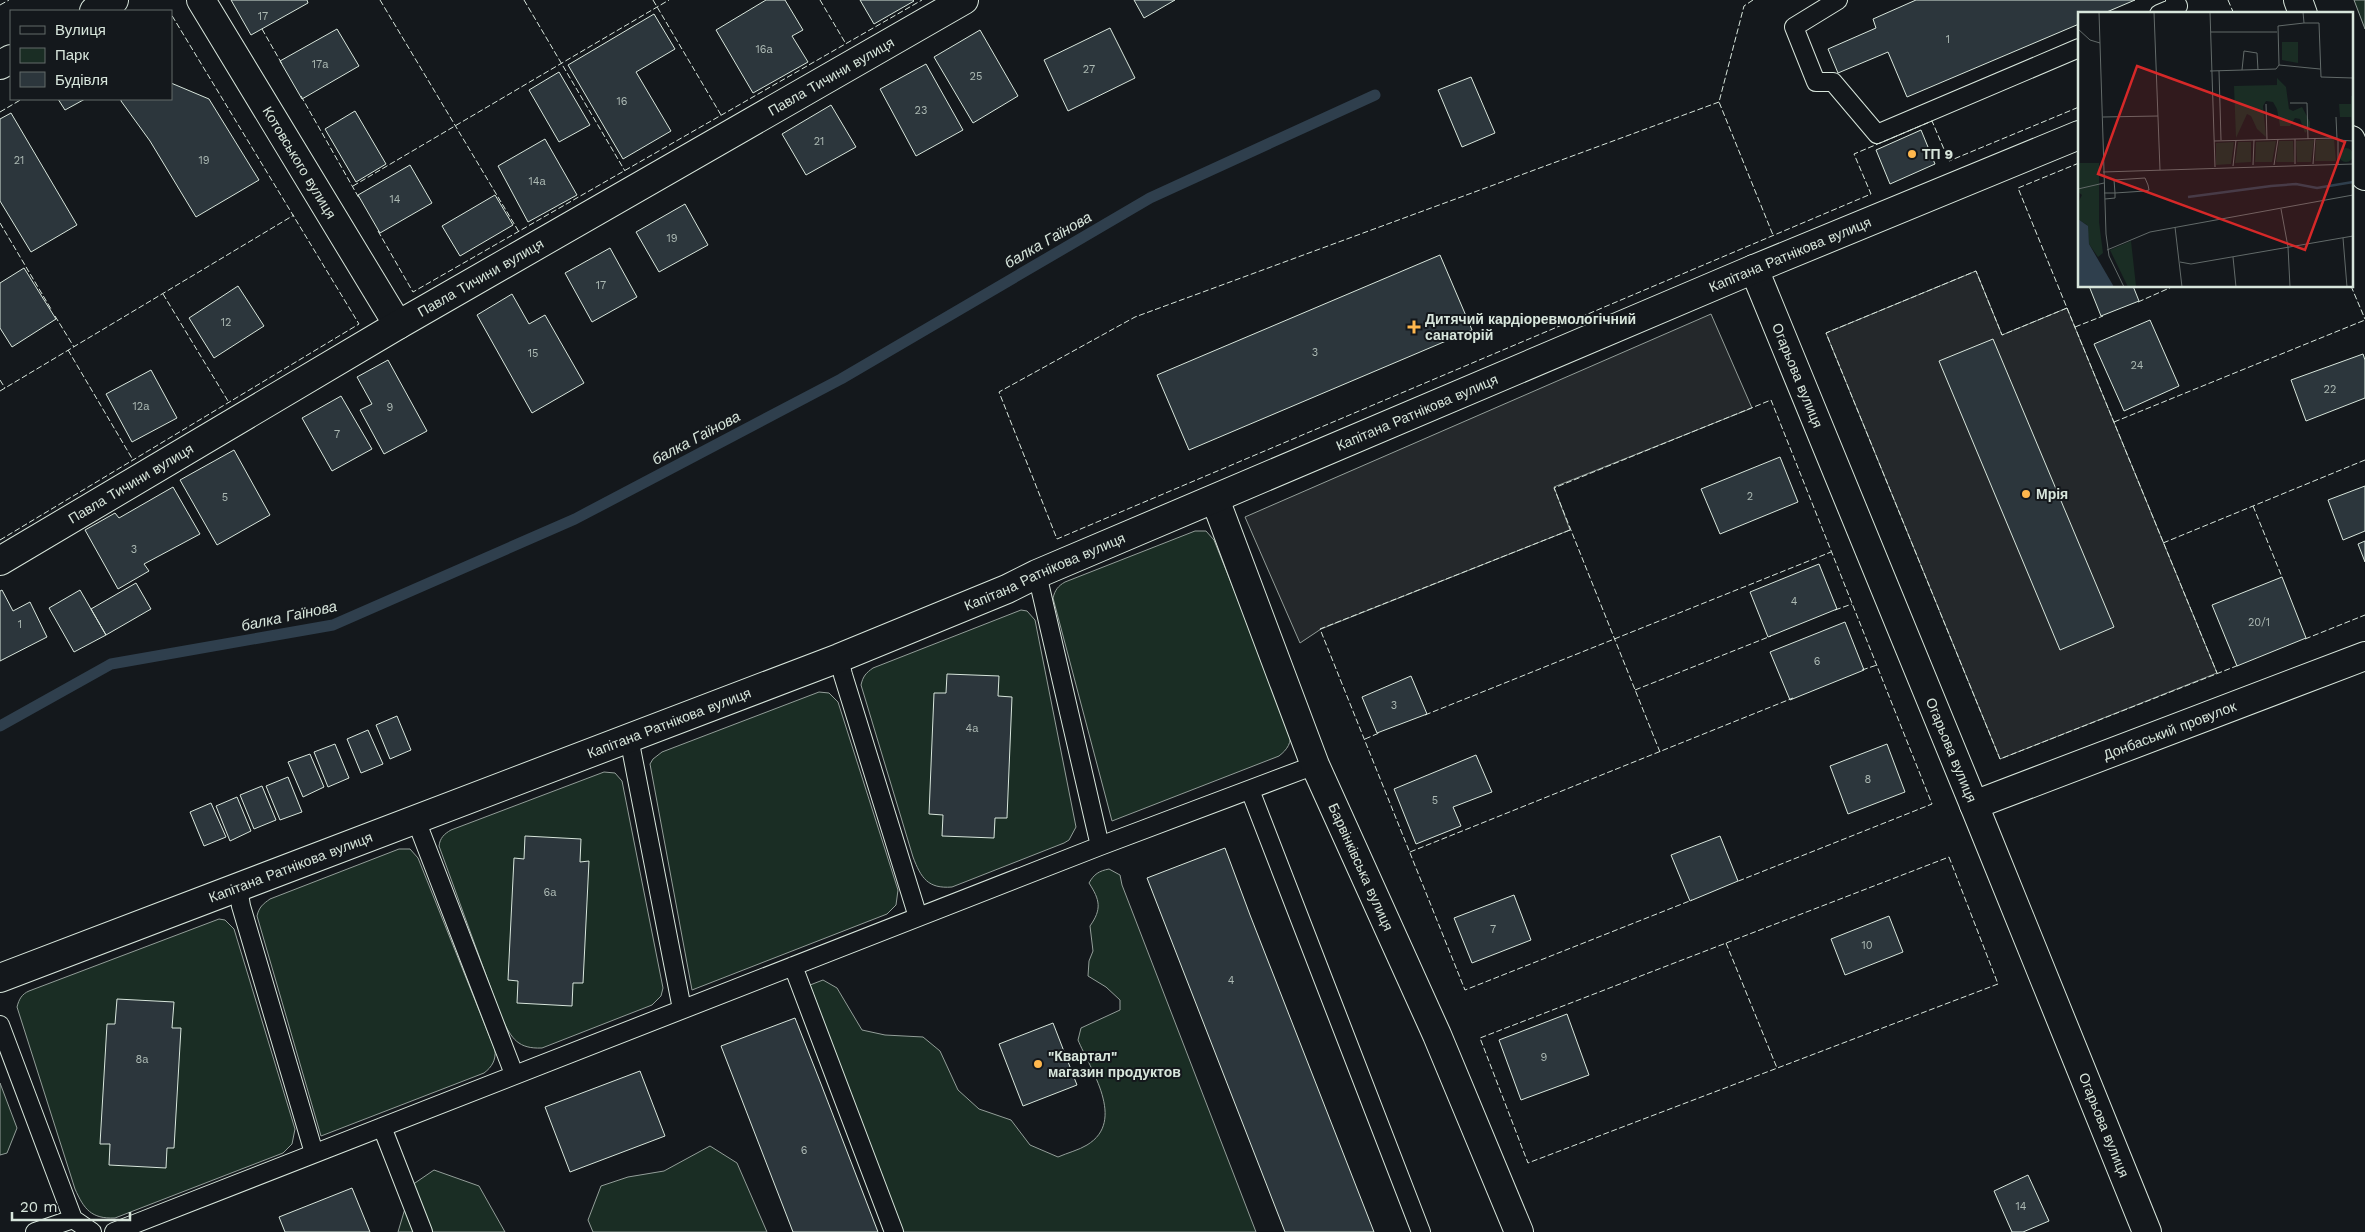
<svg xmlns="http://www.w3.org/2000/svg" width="2365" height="1232" viewBox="0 0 2365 1232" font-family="'Work Sans',sans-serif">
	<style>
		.green { fill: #1a2d24; stroke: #939e99 }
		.parking { fill: #24282b; stroke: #939e99 }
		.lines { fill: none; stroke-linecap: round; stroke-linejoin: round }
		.stream { stroke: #2f3f4d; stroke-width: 11 }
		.building { fill: #2c363c; stroke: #d8e6dc }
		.lane-casing { stroke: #d8e6dc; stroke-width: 20 }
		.street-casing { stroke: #d8e6dc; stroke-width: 30 }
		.secondary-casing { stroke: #d8e6dc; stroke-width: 30 }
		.lane { stroke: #14181c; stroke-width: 18 }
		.street { stroke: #14181c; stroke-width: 28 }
		.secondary { stroke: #14181c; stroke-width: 28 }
		.fence { stroke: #d8e6dc; stroke-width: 1; stroke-dasharray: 6 2.5; stroke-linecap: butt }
		.poi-dot { fill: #ffb74d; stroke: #14181c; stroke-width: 2 }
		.labels { text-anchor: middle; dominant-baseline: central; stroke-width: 4; stroke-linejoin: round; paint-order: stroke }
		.number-label { font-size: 11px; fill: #adbab4 }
		.street-label { font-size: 14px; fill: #d8e6dc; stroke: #14181c }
		.poi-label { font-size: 14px; font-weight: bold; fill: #d8e6dc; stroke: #14181c; text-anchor: start }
		.water-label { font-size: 15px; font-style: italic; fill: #d8e6dc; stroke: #14181c }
		.inset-river { fill: none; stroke: #2f3f4d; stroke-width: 2.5 }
		.inset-road { fill: none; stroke: #626a69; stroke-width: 1 }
		.view { fill: #d62828; fill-opacity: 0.15; stroke: #d62828; stroke-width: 2.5 }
		.inset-edge { fill: none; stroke: #d8e6dc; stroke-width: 2.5 }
	</style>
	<rect width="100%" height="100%" fill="#14181c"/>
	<path class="green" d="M2354,0H2365V29Z
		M1195,531H1206L1214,540L1291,732C1291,743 1288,749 1279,756L1112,821L1053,598C1055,590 1058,586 1065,582Z
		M1021,610L1027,611L1035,620L1076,827L1069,840L1064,843L952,887C928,889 921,878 913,857L861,685C863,676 866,673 873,668Z
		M819,692L829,693L838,702L898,890L896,905L887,914L692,990L650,764L653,759L662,752Z
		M604,772L615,773L622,781L663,988L661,996L652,1005L542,1048C518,1049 512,1039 502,1019L439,846C440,838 444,834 451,830Z
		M399,849H410L418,858L495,1050C496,1060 492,1067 484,1073L321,1136L257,916C259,907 263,904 270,899Z
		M1109,869L1120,875L1122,885L1256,1232H901L810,985L823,980L837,988L862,1030L885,1035L923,1037L940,1051L958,1090L979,1109L1011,1120L1030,1145L1058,1157C1067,1153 1079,1150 1087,1145C1127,1121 1090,1069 1078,1040L1081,1028L1120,1010V1000L1106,987L1088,976L1089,961L1093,951L1090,926C1102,909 1100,900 1089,883C1094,874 1099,871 1109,869Z
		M219,919L225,920L234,929L295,1129L292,1144L283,1153L115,1218C91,1219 84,1209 75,1189L17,1007C19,999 22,994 29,991Z
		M0,1083L17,1128L7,1153L0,1155Z
		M710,1146L737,1163L767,1232H593L588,1220L601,1186L628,1177L664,1171Z
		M434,1170L479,1186L505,1232H398L412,1185Z"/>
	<path class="parking" d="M1976,271L2002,335L2067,308L2217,673L2000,759L1826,333Z
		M1711,314L1752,408L1554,487L1570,530L1321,629L1300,643L1245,517Z"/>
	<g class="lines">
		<path class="stream" d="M0,726L111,664L333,625L575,519L841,379L1150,198L1375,95"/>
	</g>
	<path class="building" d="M231,0H307L308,3L251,35Z
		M766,0H785L803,30L792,36L808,62L753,93L716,30Z
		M860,0H913L914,1L874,24Z
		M1134,0H1175L1144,18Z
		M1916,0H2135L2102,14H2079V24L1907,97L1888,52L1838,73L1828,49L1876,28L1873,19Z
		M654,14L675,49L636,72L671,131L623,159L568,65Z
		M1110,28L1135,78L1068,111L1044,60Z
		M337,29L359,66L302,99L280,61Z
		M980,30L1018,96L973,123L934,57Z
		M926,64L963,130L916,156L880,89Z
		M559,72L590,125L559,142L529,90Z
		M1471,77L1495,133L1462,147L1438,90Z
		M171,83L209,99L259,180L196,217L150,141L121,101V99H171Z
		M58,99H85L65,110Z
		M831,105L856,147L806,175L782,134Z
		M355,111L386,164L356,182L325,129Z
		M11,113L77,225L31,252L0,201V119Z
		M1921,130L1935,164L1890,184L1876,150Z
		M545,139L577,195L528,222L498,166Z
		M410,165L432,203L380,233L358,195Z
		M495,195L513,225L460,256L442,226Z
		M685,204L708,245L659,272L636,232Z
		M610,248L637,297L592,322L565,273Z
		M1440,255L1472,330L1189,450L1157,375Z
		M24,268L56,319L12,347L0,328V283Z
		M238,286L264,326L214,358L189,318Z
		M2089,286H2133L2139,301L2101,316Z
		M512,294L529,324L545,315L584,383L532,413L477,315Z
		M2150,320L2179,386L2124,411L2094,344Z
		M1993,339L2114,627L2060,650L1939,361Z
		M2363,354L2365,360V398L2306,421L2291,380Z
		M388,360L427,431L384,454L360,410L372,404L357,377Z
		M151,370L177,418L132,442L106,394Z
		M341,396L372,449L332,471L302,418Z
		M234,450L270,515L217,545L180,480Z
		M1780,457L1798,502L1720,534L1701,489Z
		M2365,486V531L2343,540L2328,500Z
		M173,487L200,534L144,564L149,571L118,589L85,530L115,513L119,518Z
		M2365,541V562L2358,544Z
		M1819,564L1837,609L1768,637L1750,592Z
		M2282,577L2306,638L2237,666L2212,605Z
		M136,583L151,609L106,635L91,609Z
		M2,590L13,611L30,602L47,637L0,661V591Z
		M80,590L106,635L74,652L49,608Z
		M1845,622L1864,670L1790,700L1770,652Z
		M947,674L999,676L998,696L1012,697L1007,818H995L994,838L942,836L943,815L929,814L934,693H946Z
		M1411,676L1427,714L1377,733L1362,697Z
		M397,716L411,750L390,759L376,725Z
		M368,730L383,764L361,773L347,739Z
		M335,744L349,778L328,787L314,752Z
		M1887,744L1905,792L1848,814L1830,766Z
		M310,754L324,787L303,797L288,762Z
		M1476,755L1492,792L1453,807L1461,826L1416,844L1394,789Z
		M288,777L302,812L280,820L266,786Z
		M262,786L276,820L254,829L240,795Z
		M237,797L251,831L230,841L216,806Z
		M211,803L226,837L204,846L190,812Z
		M525,836L581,839L580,862L589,861L583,983H573L572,1006L517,1003L518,981L508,980L514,858L524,859Z
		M1720,836L1738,881L1690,901L1671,855Z
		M1225,848L1250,915L1374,1232H1285L1147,878Z
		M1514,895L1531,940L1472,963L1454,918Z
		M1889,916L1903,952L1845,975L1831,939Z
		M117,999L174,1002L172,1028H181L174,1148H167L166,1168L109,1165L110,1144H100L107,1024H115Z
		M1567,1014L1589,1075L1521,1100L1499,1040Z
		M795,1018L821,1084L878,1232H793L721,1046Z
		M1053,1023L1077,1085L1023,1106L999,1044Z
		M640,1071L665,1136L570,1172L545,1107Z
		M2028,1175L2049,1221L2023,1232H2012L1994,1191Z
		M352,1188L370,1232H285L279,1217Z"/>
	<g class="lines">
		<g class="lane-casing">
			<path id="lane" d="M1838,0L1794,27L1816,82H1833L1877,134L2079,48
				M2159,14L2178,6L2175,0
				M1037,574L1100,846
				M839,658L843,675L918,917
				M629,738L682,1009
				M1250,790L1421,1232
				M416,820L514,1074
				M238,888L241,906L314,1153
				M793,966L894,1232
				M0,1025L73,1219L35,1232
				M382,1127L423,1232
				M73,1219L92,1232
				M114,1232L1100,846L1315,765"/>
		</g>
		<g class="street-casing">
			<g id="street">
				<path id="s1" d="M201,0L398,325"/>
				<path d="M94,11L114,0"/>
				<path d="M0,65L11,59"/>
				<path id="s2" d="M1754,269L1974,805"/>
				<path id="s3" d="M1215,499L1315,765L1437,1035L1519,1232"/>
				<path id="s4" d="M0,561L398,325L964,0"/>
				<path id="s5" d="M0,978L839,658L1007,589L1037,574L1754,269L2079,135"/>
			</g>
		</g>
		<g class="secondary-casing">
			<g id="secondary">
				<path d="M2298,0L2303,14"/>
				<path d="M2351,140L2365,176"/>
				<path id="s6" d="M2147,1232L1974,805L2365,656"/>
			</g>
		</g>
		<use href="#lane" class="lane"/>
		<use href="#street" class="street"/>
		<use href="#secondary" class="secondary"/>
		<path class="fence" d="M380,0L519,232
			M524,0L625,171
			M653,0L721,115
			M820,0L846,44
			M1753,0L1744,6L1719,102L1773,235
			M2228,0L2234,14
			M0,5L9,0
			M262,29L282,64
			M301,96L359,198
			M1719,102L1135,317L999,392L1057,539L1871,194L1854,154L1932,121L1949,161L2079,107
			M0,112L22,99
			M2079,163L2018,188L2067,308L2002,335L1976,271L1826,333L2000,759L2239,665
			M353,186L669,0
			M0,223L51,309
			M378,231L413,292L922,0
			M2351,286L2365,319
			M163,294L228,401
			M2138,302L2174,286
			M2067,308L2217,673
			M55,316L74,347
			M2075,327L2103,316
			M68,350L133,460
			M0,380L5,388
			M0,391L294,215
			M2114,422L2365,320
			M2253,506L2282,577
			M1570,530L1320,629L1465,990L1692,900
			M0,540L359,324L171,14
			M2163,543L2365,460
			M1835,610L1852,604
			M2305,639L2365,615
			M1862,670L1877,665
			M1635,690L1771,636
			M1425,715L1831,552
			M1365,739L1379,733
			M1660,752L1554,488L1771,400L1932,804L1736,882
			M1410,852L1793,698
			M1949,857L1998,984L1528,1163L1480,1038Z
			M1726,943L1777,1068"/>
	</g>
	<g class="poi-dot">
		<circle cx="1912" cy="154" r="5"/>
		<path d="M1411.5 319.5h5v5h5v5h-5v5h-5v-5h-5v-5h5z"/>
		<circle cx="2026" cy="494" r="5"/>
		<circle cx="1038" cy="1064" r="5"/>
	</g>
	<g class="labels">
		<g class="number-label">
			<text x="263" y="16">17</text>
			<text x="1948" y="39">1</text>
			<text x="764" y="49">16а</text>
			<text x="320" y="64">17а</text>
			<text x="1089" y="69">27</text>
			<text x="976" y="76">25</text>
			<text x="622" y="101">16</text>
			<text x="921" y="110">23</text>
			<text x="819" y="141">21</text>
			<text x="19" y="160">21</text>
			<text x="204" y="160">19</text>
			<text x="537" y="181">14а</text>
			<text x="395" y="199">14</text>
			<text x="672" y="238">19</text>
			<text x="601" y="285">17</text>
			<text x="226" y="322">12</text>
			<text x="1315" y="352">3</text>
			<text x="533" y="353">15</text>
			<text x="2137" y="365">24</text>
			<text x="2330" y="389">22</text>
			<text x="141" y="406">12а</text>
			<text x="390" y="407">9</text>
			<text x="337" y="434">7</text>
			<text x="1750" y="496">2</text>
			<text x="225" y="497">5</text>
			<text x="134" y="549">3</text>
			<text x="1794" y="601">4</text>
			<text x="2259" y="622">20/1</text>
			<text x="20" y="624">1</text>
			<text x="1817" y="661">6</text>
			<text x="1394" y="705">3</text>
			<text x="972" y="728">4а</text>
			<text x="1868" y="779">8</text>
			<text x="1435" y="800">5</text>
			<text x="550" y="892">6а</text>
			<text x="1493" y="929">7</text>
			<text x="1867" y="945">10</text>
			<text x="1231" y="980">4</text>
			<text x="1544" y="1057">9</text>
			<text x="142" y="1059">8а</text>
			<text x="804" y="1150">6</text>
			<text x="2021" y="1206">14</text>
		</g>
		<g class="street-label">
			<text stroke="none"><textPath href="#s4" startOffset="962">Павла Тичини вулиця</textPath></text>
			<text stroke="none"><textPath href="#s1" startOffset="190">Котовського вулиця</textPath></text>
			<text stroke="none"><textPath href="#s5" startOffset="1931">Капітана Ратнікова вулиця</textPath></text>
			<text stroke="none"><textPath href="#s4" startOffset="558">Павла Тичини вулиця</textPath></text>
			<text stroke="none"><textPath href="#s2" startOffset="115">Огарьова вулиця</textPath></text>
			<text stroke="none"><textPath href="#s5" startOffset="1526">Капітана Ратнікова вулиця</textPath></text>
			<text stroke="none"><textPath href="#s4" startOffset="152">Павла Тичини вулиця</textPath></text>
			<text stroke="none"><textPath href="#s5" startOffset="1121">Капітана Ратнікова вулиця</textPath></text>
			<text stroke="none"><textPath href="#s5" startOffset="716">Капітана Ратнікова вулиця</textPath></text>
			<text stroke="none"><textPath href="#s6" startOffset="670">Донбаський провулок</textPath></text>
			<text stroke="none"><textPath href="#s2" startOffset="520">Огарьова вулиця</textPath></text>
			<text stroke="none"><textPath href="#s5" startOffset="311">Капітана Ратнікова вулиця</textPath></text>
			<text stroke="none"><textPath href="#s3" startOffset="396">Барвінківська вулиця</textPath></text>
			<text transform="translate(2104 1125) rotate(68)">Огарьова вулиця</text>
		</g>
		<g class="poi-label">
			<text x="1922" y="154">ТП 9</text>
			<text x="1425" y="319">Дитячий кардіоревмологічний<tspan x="1425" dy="16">санаторій</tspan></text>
			<text x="2036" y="494">Мрія</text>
			<text x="1048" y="1056">"Квартал"<tspan x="1048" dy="16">магазин продуктов</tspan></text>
		</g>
		<g class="water-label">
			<text transform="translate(1048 240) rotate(-30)">балка Гаїнова</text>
			<text transform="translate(696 438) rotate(-28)">балка Гаїнова</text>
			<text transform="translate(289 616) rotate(-12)">балка Гаїнова</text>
		</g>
	</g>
	<g transform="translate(2078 12)">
		<rect width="275" height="275" fill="#14181c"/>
		<path d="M204,30H220V51L204,48ZM199,66L208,75L211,97L215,99L224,95L232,110V116L227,121L222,107L217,106L212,114H202L199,97L195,90L188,89L185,94L188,125L179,117L173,104L169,102L158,126L156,74L199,73ZM273,84H275V120L273,105H262L261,92H273ZM256,127L258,149H237L238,128ZM236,128L233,150H219L218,129ZM198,129L194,150H177L178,130ZM201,129H215L216,150H198ZM156,130L153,152L138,153V131ZM160,130H173V150L157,151ZM261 143a7 7 0 1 1 14 0a7 7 0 1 1-14 0ZM0,143V151H21V210L25,241L20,245L11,232L9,213L0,207V191L4,183L0,180ZM53,229L58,274L57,275H50L32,238Z" fill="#1a2d24"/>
		<path d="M0,207L10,214L11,232L36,275H0Z" fill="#2f3f4d"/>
		<path class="inset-river" d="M110,185L193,174L218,172L239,176L275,170"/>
		<path class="inset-road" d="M21,0L28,222L31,244L46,275M76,0L82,158M132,0L137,155M225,0L226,11H241L243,65L275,66M0,17L12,28L22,31M133,20H199M201,53L200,14L226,11M164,58L166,39L179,41L180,58M132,59L198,57L201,53L242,57M141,59L143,128M212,91H229L230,127M188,92L189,128M25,105L80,104M258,105L259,127M217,127V152M136,129L258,126M235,152L237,126M260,152V128L275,129M175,153L176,128M196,153L200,127M155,154L158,128M25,160L275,152M0,177L26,171M26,181H37L67,179L71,178L70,173L67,166L36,168L37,181V186L27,187M203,197L210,235L212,275M97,215L104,275M265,226L269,275M29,238L72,220L275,183M155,245L158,275M102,250L113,252L275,224"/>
		<path class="view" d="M59,54L267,130L227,238L20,162Z"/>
		<rect width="275" height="275" class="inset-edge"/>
	</g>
	<rect x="10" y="10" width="162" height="90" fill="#14181c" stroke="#626a69"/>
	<rect x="20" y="26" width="25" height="8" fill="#14181c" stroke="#626a69"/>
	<text x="55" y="35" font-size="15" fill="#d8e6dc">Вулиця</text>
	<rect x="20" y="48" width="25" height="15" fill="#1a2d24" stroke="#626a69"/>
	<text x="55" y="60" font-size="15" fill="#d8e6dc">Парк</text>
	<rect x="20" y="72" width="25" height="15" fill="#2c363c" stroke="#626a69"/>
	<text x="55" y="85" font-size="15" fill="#d8e6dc">Будівля</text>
	<path d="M12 1212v8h118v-8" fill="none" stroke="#d8e6dc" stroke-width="2.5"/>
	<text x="20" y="1212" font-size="15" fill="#d8e6dc" stroke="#14181c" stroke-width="4" paint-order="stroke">20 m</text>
</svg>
